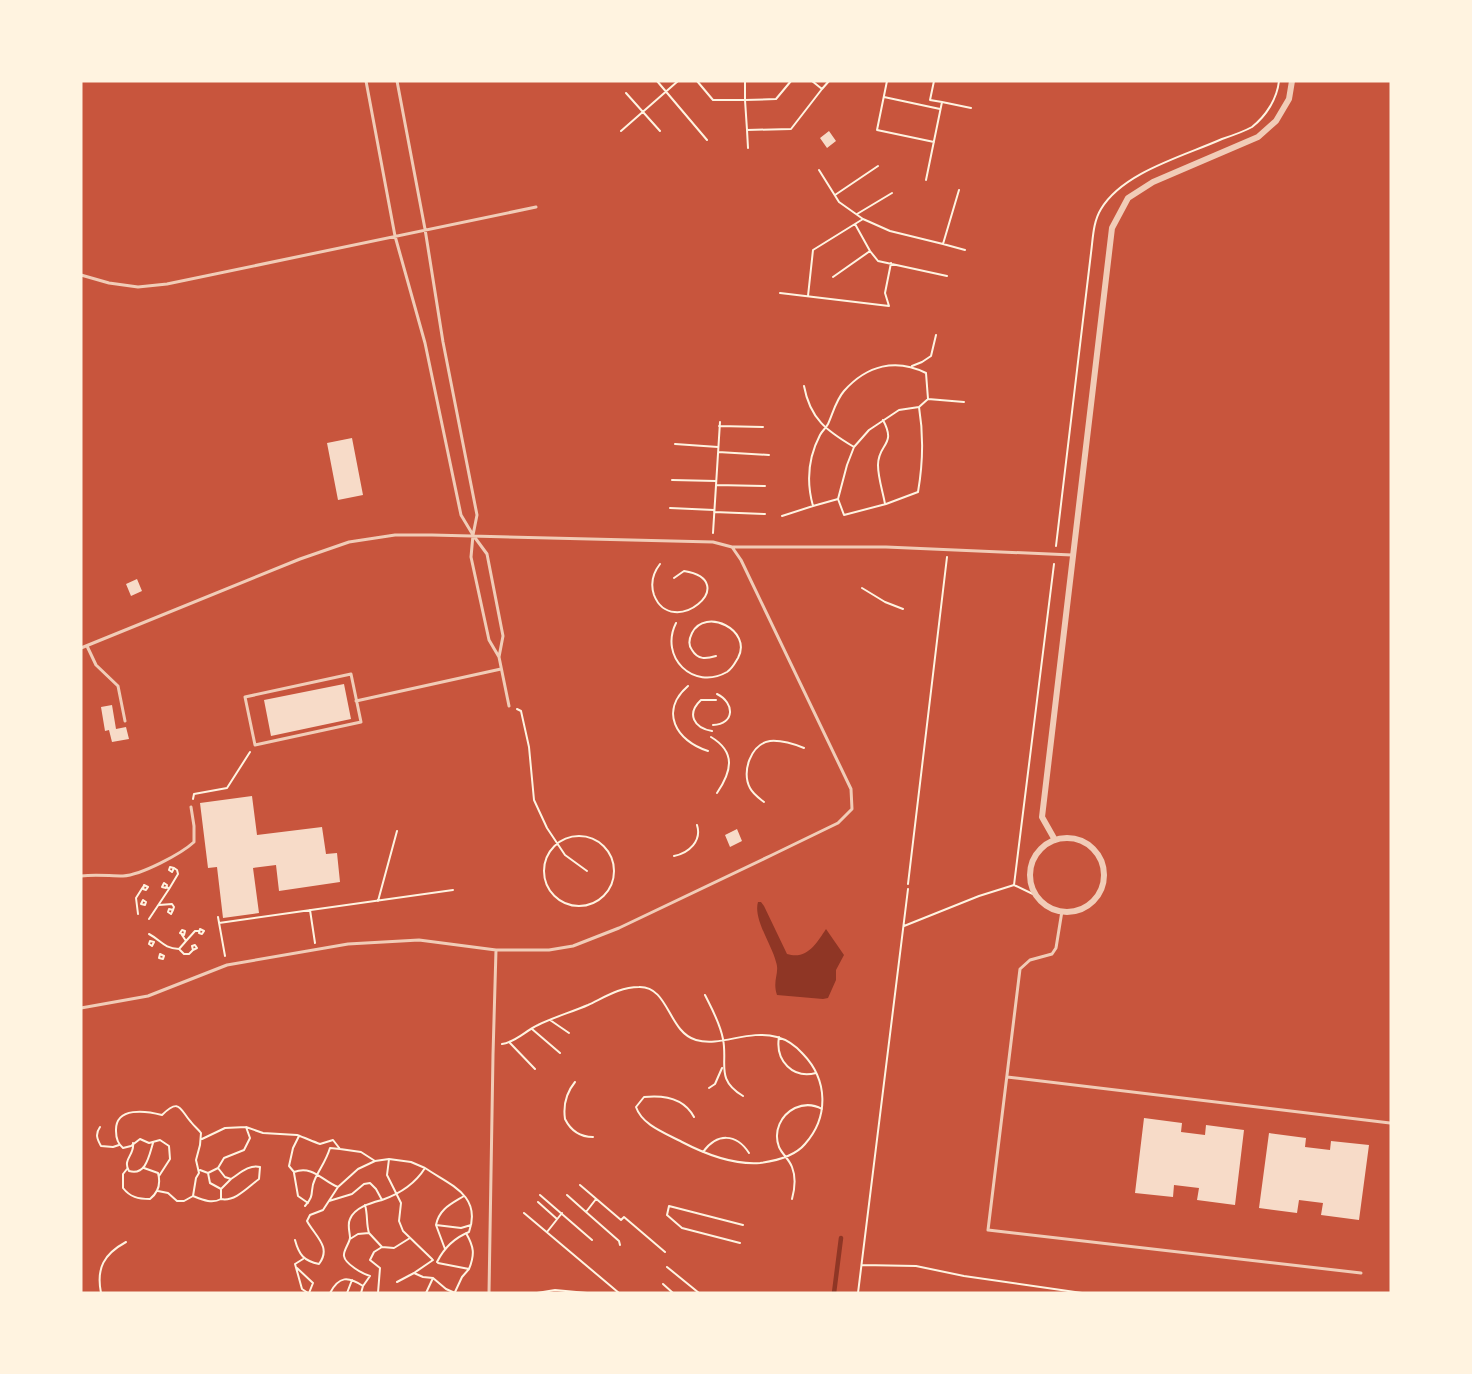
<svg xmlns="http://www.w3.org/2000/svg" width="1472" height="1374" viewBox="0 0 1472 1374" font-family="Ubuntu,sans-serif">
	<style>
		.water { fill: #8f3625 }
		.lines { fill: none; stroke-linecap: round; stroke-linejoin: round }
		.stream { stroke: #8f3625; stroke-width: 4.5 }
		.building { fill: #f7dbc8 }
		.path { stroke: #fff3e0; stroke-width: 2 }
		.service { stroke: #f1ccb7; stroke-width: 3 }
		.minor { stroke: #f1ccb7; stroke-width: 6 }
	</style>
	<rect width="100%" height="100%" fill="#c8553d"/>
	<path class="water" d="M758,902H761L764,906L787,954C807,960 816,944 826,929L844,955L836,970V980L828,998L823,999L777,995C772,980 780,973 776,962C772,945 753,919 758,902Z"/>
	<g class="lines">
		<path class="stream" d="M834,1293L841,1238"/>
	</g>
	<path class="building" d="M829,131L836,141L827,148L820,138Z
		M352,438L363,495L338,500L327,443Z
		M137,579L142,591L131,596L126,584Z
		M344,684L351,719L271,736L264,700Z
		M112,705L116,729L126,727L129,739L112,742L109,730L105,731L101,707Z
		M252,796L257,835L322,827L326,854L337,853L340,882L279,891L276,865L253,868L259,913L223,918L217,867L208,868L200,803Z
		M737,829L742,841L730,847L725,835Z
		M1144,1118L1182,1123L1181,1132L1205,1135L1206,1125L1244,1130L1235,1205L1197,1200L1199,1188L1174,1185L1173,1197L1135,1193Z
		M1269,1133L1306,1138L1305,1147L1330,1150L1331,1141L1369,1145L1359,1220L1321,1215L1323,1203L1299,1200L1297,1213L1259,1208Z"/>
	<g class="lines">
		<path class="path" d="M657,81L707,140
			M697,81L713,100H745L747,130L791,129L822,89L812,81
			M745,81V100L776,99L791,81
			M887,81L877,130L934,142
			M822,89L829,81
			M626,93L660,131
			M884,97L940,109
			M942,102L971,108
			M747,130L748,148
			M621,131L678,81
			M926,180L942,102L930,100L934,81
			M959,190L943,244L965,250
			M835,195L878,166
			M857,214L892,193
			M863,219L890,231L943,244
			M870,251L878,261L947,276
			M833,277L870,251L855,224
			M780,293L889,306L885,293L891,263
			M808,296L813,250L863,219L839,202L819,170
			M912,366L922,362L931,356L936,335
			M804,386C810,419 827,431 854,447
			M928,399L926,373C896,358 867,365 844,391C836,400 833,413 828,424C826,428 822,431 820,435C808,458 806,481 813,506L838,499L844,515L886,504L918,492C923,463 924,437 919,407L928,399L964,402
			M883,420C897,446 878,443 878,465C878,478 883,492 885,504
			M719,426L763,427
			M675,444L718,447
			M718,452L769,455
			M672,480L716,481
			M716,485L765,486
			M838,499L847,465L854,447L869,430L899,410L919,407
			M670,508L714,510
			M714,512L765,514
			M782,516L813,506
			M713,533L720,422
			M1056,546L1091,253C1093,238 1093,222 1101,209C1123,172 1184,156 1222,139C1231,136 1243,132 1252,127C1266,116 1277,99 1279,81
			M660,564C653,573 650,583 654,595C672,641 744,581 684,571L674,578
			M862,588L885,602L903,609
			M676,623C659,657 693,691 727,672C732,669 735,663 738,658C753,630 705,607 692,633C689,639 688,645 692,650C698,660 706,659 716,656
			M688,686C659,711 676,741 708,751
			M517,709L521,711L529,747L534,800L547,828L565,855L587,871
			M713,725C735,724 735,703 717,694
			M712,731C694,728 686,714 701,700H716
			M711,737C736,752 732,771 717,793
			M193,799L194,794L227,788L250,752
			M764,802C759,798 753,794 750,788C741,772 751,744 770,741C781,740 794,744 804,748
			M544 871a35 35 0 1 1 70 0a35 35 0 1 1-70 0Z
			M674,856C689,853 702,841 697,825
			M170,867L174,868L172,872L169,870Z
			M164,883L167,885L166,888L162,887Z
			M908,884L947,557
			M144,885L148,887L146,890L143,889Z
			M1014,885L1054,564
			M169,889L178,874L177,870L174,868
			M143,900L146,902L145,905L141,904Z
			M378,901L397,831
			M159,905L172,904L174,907L173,910
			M169,909L173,910L171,914L168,912Z
			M310,910L315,943
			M138,914L136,898L143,887
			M218,917L225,956
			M149,919L169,889L167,887
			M219,923L453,890
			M904,926L979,896L1014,885L1037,896
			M200,929L204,931L202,934L199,933Z
			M182,930L185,931L184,935L180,933Z
			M149,934C162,941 163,948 179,949L186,941
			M182,935L186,941L195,931H199
			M150,941L154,942L152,946L149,944Z
			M180,950L184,954H189L193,950L192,946L195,945L197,948L193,950
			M160,954L164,956L163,959L159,958Z
			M705,995C712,1009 720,1023 723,1039C728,1064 715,1079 743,1096
			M550,1020L569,1033
			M532,1029L560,1053
			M779,1037C775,1061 793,1079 816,1073
			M510,1043L535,1069
			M502,1044C516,1042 525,1031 538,1025C554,1017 572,1012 588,1005C605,997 620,987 639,987C669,986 668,1032 696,1040C721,1047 749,1029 777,1037C788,1040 796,1046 803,1054C828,1080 829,1117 805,1144C795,1156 775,1161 760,1163C733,1165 705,1154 682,1142C665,1133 642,1125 636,1107L644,1097C663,1095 684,1098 694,1117
			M575,1082C566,1093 563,1105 565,1119C571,1131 580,1137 593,1137
			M709,1088L715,1084L722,1068
			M100,1127C95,1134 97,1139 101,1146L113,1147L119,1145
			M246,1127L263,1133L297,1135C305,1138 312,1141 320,1144L333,1140L340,1149L361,1152L375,1161L358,1169L338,1187C322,1181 313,1165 294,1172L289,1166L293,1148L299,1136
			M202,1139L225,1128L246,1127L250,1138L244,1150L224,1158L218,1168L208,1173
			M133,1143C135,1155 122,1159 129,1171C146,1176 149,1156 153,1143
			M703,1152C717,1133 736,1133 749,1153
			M375,1161L389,1159L387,1175L401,1203L399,1221L403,1231L432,1259
			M218,1168L225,1177L231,1179L221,1189
			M425,1168C450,1185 482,1195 469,1232C454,1238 444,1248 437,1262
			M127,1169L123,1174V1188C130,1197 138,1199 150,1199C159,1192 161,1184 158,1173L144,1168
			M294,1173L298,1196L308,1203
			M580,1185L621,1220L624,1217L665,1252
			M158,1191L168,1193L177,1201H184L193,1196L196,1178L199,1173L196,1160L200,1145L201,1133C198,1129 194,1126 191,1122C180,1110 180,1097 162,1115C147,1111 115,1106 116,1131C116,1138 118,1144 123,1148L131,1146L140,1139L149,1143L160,1140L169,1146L170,1159L159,1176
			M540,1195L592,1240
			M567,1195L586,1212
			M193,1196C203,1200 212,1204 221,1199V1189L210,1183L208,1173L200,1170
			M464,1196C451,1204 439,1209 436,1225L461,1228L471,1225
			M221,1199C235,1202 248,1187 259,1179L260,1167C250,1164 240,1173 231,1179
			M596,1199L586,1212L619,1241L620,1245
			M792,1199C795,1188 796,1177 792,1167C789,1159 782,1154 779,1147C773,1131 781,1115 795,1108C804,1104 813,1104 822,1109
			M382,1200C399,1194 415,1184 425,1168L411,1162L389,1159
			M329,1201L352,1194L364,1184L370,1183L376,1189L382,1200C371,1203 355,1207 350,1219C347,1225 350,1232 350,1238C349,1244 343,1251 344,1256C345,1264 363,1274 370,1276L363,1286L361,1293
			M538,1202L557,1219
			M365,1205C368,1215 366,1224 369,1233
			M305,1206C316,1194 309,1191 315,1179C320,1168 326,1161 330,1148L340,1149
			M524,1213L619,1293
			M436,1225L445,1249
			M547,1232L562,1213
			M466,1233C474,1247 475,1254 469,1269
			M350,1239L358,1234L369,1233L382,1247L374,1252L370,1260L380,1268L378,1293
			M295,1240C299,1255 304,1261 319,1264C332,1247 315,1236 307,1221L310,1215L323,1210L338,1187
			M740,1243L682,1228L667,1215L669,1206L743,1225
			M382,1247L394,1248L410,1238
			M303,1259L295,1264L302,1289L308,1293
			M438,1263L469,1269L462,1277L455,1292
			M862,1265L916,1266L964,1276L1082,1293
			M667,1267L699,1293
			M297,1268L313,1283L309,1293
			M414,1273L433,1260
			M397,1282L414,1273L423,1277L433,1278
			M663,1284L673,1293
			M101,1293C96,1268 104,1254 126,1242
			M330,1293C339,1276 348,1276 363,1286
			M347,1293L352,1280
			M426,1293L433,1278L446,1289L455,1293
			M537,1293L555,1290L587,1293
			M858,1293L908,889"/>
		<path class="service" d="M366,81L395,236L425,343L461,515L473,535L477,515L443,342L425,229L397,81
			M81,275L109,283L138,287L167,284L536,207
			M733,547H886L1072,555
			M87,646L96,665L118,686L125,721
			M81,648L300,559L349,542L395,535H432L713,542L732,547L741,560L851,789L852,809L838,823L772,855L619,928L573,946L549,950H496L419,940L348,944L227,965L148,996L81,1008
			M499,657L489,640L471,557L473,535L487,554L503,636L499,657L509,706
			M351,674L361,722L255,745L245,697Z
			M356,701L501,669
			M81,876C96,874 109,876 123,876C141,875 181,854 194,842V826L191,807
			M1062,911L1056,948L1052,954L1030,960L1020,969L988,1230L1361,1273
			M1007,1077L1390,1123
			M489,1293L493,1055L496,950"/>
		<path class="minor" d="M1030 875a37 37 0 1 1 74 0a37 37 0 1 1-74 0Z
			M1055,840L1042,817L1112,228L1128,198L1153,182L1258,137L1276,121L1289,99L1292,81"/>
	</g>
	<rect width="1472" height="1374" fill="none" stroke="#fff3e0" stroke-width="165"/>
</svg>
